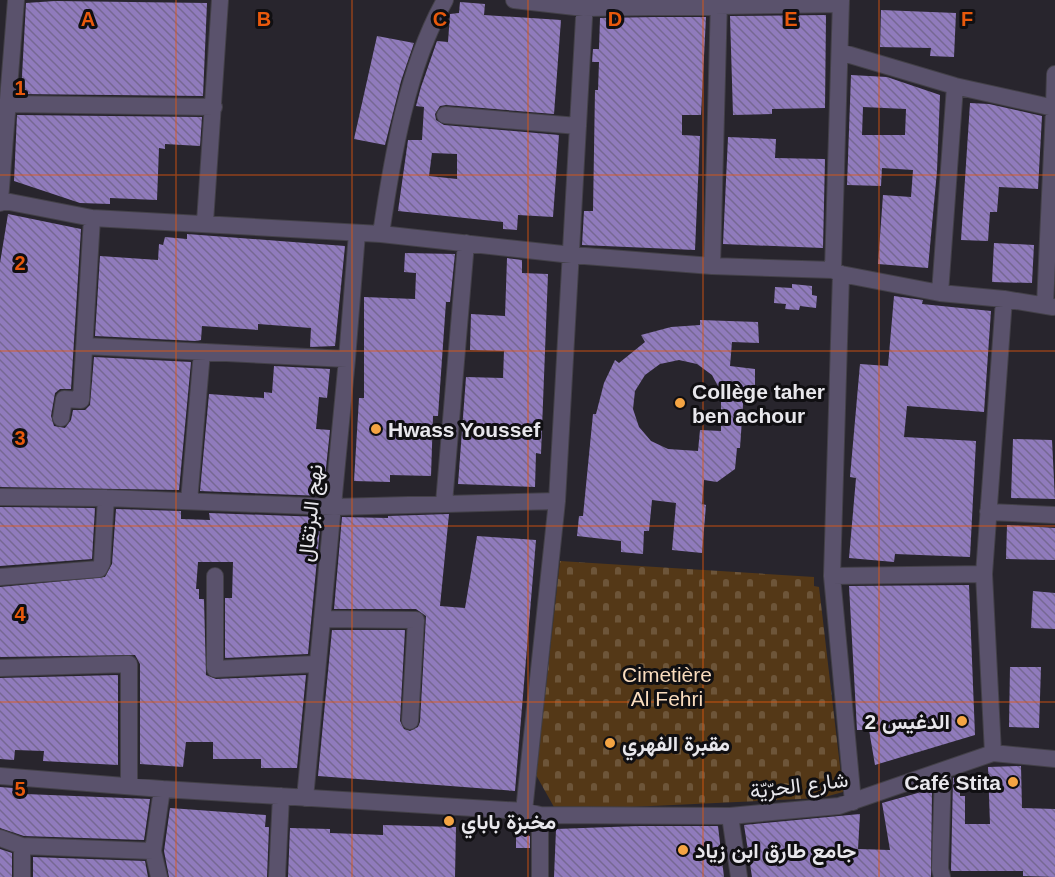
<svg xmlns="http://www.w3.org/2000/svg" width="1055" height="877" viewBox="0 0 1055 877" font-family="Helvetica,Vazirmatn,sans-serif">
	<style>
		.cemetery { fill: url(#cemetery-stones) }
		.building { fill: url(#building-back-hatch); fill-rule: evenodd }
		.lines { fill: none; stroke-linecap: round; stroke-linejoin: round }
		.minor-casing { stroke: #434048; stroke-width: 18 }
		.minor { stroke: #5a526c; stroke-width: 16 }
		.grid { fill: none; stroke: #e8590c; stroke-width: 1.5; stroke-opacity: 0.55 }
		.poi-dot { fill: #f4a443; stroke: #100f12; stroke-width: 2 }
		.labels { text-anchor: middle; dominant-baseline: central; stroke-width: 6; stroke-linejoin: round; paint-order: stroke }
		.poi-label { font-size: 21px; font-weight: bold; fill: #e8e7ec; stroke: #100f12; text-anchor: start }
		.street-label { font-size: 21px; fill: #e8e7ec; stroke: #100f12 }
		.park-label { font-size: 21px; fill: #f9dcbe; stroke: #100f12 }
		.grid-label { font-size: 20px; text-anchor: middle; font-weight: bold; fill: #e8590c; stroke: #100f12; stroke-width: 6; stroke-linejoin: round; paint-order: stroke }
	</style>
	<defs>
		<pattern id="cemetery-stones" width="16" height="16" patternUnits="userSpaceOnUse" patternTransform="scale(1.5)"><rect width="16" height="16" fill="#543817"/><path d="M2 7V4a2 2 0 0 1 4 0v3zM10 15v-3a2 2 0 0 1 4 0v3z" fill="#6d5539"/></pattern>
		<pattern id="building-back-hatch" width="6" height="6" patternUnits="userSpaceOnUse" patternTransform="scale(1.5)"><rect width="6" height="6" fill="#907bbc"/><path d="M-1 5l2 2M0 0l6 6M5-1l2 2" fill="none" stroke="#766893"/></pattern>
	</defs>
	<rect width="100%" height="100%" fill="#28252d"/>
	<path class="cemetery" d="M560,561L814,577V586L819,587L843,792L821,798L566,810L554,807L536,775Z"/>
	<path class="building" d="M55,1L207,3L203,96L21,94L26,3Z
		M460,2L485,4L484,15L561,20L554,114L446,105L440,106L435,114L436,120L444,125L559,135L553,217L518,215L517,230L503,229V222L398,211L408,140H422L424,107L416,106L421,87L437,41L448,42L450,14L459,13ZM432,153L457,154V179L429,176Z
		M881,10L956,13L954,57L930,56L931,48L880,47Z
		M826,15L825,108L772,109V114L733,115L730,16Z
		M657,17H706L701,115H682V135L700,136L695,250L582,245L584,211H593L595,90H598L599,62H592L593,49H599L600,18Z
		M377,36L414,43L401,81L385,145L354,139Z
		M851,75L887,77L940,95L937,171L928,268L878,264L883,195L911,197L913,170L882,168L881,186L847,185ZM863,107L906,109L905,135H862Z
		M970,103L989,104L1042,116L1038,189L999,187L997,212H990L988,241L961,240Z
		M17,115L202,117L200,146L165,144V149L159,148L157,200L110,198V204L80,203L14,181Z
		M728,137L776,139L775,158L825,159L823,248L723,244Z
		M8,214L81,229L71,389H60L55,393L51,416L54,426L65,428L71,420L73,410H85L90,405L94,357L191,362L179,490L0,487V263Z
		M187,234L345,246L335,346L310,347L311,328L258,324V330L202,326L201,340L196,341L95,336L100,256L158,260L159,244L163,245L165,237L187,239Z
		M994,243L1034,245L1032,283L992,282Z
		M405,253L455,254L450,302H446L438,416H433L431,476L390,475V482L354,481L359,398H364V297L415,299L416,273L404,272Z
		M507,258L522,260V273L548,274L541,454L536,453L535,487L458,484L466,377L503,378L504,351L470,350L471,314L505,316Z
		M792,284L812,286V295L817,296L816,308L800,306L799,310L785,309L786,304L774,303L775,287L792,288Z
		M894,296L923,300L922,304L991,311L984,412L907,406L904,437L976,441L970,557L895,554L894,562L849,558L856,478L850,477L860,364L888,366Z
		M700,320L758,322L759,343L732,342L730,366L755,369V391L744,390L740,448H737L735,469L717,482L704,480L702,504L706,505L702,553L672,550L676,503L652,500L649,531H644L643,554L621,552V541L577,536L579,516H583L593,414H596L604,383L615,360L619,363L645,342L641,335L671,327L700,325ZM679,360L697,364L712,375L721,392V431L700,430L698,451L668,449L651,441L639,427L633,409L635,391L645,375L660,364Z
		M274,366L330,369L327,398L319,397L316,429L330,430L323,496L200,491L209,394L264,398V392L272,393Z
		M1013,439L1052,440L1055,499L1011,498Z
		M0,507L95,508L92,559L0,566Z
		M116,509L181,511V519L210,520L209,513L321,517L308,654L225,658V598H232L233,562H198L196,589H199V599H204L206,675L216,679L306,675L297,768H261V759H213V742H186L183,767L140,764V664L135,655L0,657V587L105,577L112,564Z
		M449,514L440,606L465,608L477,536L536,540L515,791L318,776L332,630H405L400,721L404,729L410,731L418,727L420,722L426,616L416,609H334L342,517L388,518V516Z
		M1007,525L1055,528V560L1006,559Z
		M969,585L975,735L875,765L869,730H857L849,586Z
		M1033,591L1055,593V629L1031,628Z
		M1010,667H1041L1039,728L1009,727Z
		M118,675V765L43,761L44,751L15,750L14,760L0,759V678Z
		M1021,766L1022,808L1055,809V877L1023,876V871H951L953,778L960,775V796H965V824H990L988,767Z
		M0,787L25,789V794L150,799L144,840L24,836L0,828Z
		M932,789L931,877H752L744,825L860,814L858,849L890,850L882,803Z
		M170,808L266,815L265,827H269L267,877H169L164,851Z
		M383,825L456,827L455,877H288L290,828L330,829V833L383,835Z
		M638,826H718L724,877H554L556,829Z
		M516,835L530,836V848H516Z
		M0,849L12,853V877H0Z
		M33,857L145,861L148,877H33Z"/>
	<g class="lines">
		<g class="minor-casing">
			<path id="minor" d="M514,0L584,8L841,4
				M840,52L955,86L1054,108L1045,305
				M9,104L214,107
				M1054,108L1055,74
				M445,115L578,126
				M0,200L16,0
				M0,203V200L92,218L381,234L572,255L712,266L833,270L841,274L940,293L1004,299L984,574L993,753
				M205,222L220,0
				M381,234C392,159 407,67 445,0
				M712,266L719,0
				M833,270L841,0
				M841,274L832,576L853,802
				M940,293L955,86
				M1004,299L1053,307
				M85,346L347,359
				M61,418L64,399L81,400L92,218
				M0,497L106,498L334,507L557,501
				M189,501L202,352
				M444,503L466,243
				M988,512L1055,515
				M215,576V669L316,664
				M832,576L984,574
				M0,577L99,569L102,563L106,498
				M322,619L416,620L410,721
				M0,668L129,664V785
				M0,776L162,789L524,811L540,815L730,816L839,806L993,753L1055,759
				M305,798L347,359L357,233
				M524,811L557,501L585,0
				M730,816L739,877
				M0,838L22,846L153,851L162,789
				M153,851L159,877
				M22,877V846
				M277,877L281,796
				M540,877V815
				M942,877L940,869L943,771"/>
		</g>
		<use href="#minor" class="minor"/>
	</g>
	<path class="grid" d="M176,0V877M352,0V877M528,0V877M703,0V877M879,0V877M0,175H1055M0,351H1055M0,526H1055M0,702H1055"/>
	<g class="poi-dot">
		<circle cx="680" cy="403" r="6"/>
		<circle cx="376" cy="429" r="6"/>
		<circle cx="962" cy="721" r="6"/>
		<circle cx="610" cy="743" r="6"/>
		<circle cx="1013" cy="782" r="6"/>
		<circle cx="449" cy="821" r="6"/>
		<circle cx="683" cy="850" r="6"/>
	</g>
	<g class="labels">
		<g class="poi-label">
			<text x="692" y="391">Collège taher<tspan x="692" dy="24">ben achour</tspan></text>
			<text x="388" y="429">Hwass Youssef</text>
			<text x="950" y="721" text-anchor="end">الدغيس 2</text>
			<text x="622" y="743">مقبرة الفهري</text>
			<text x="1001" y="782" text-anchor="end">Café Stita</text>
			<text x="461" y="821">مخبزة باباي</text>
			<text x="695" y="850">جامع طارق ابن زياد</text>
		</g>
		<g class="street-label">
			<text transform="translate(310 513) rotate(-84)">نهج البرتقال</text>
			<text transform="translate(799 785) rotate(-7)">شارع الحرّيّة</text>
		</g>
		<g class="park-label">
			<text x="667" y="674">Cimetière<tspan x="667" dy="24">Al Fehri</tspan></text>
		</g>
	</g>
	<g class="grid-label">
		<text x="88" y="26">A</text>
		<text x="264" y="26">B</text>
		<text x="440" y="26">C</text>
		<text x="615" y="26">D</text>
		<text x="791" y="26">E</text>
		<text x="967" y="26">F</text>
		<text x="20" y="95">1</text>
		<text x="20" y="270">2</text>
		<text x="20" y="445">3</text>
		<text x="20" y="621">4</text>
		<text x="20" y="796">5</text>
	</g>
</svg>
